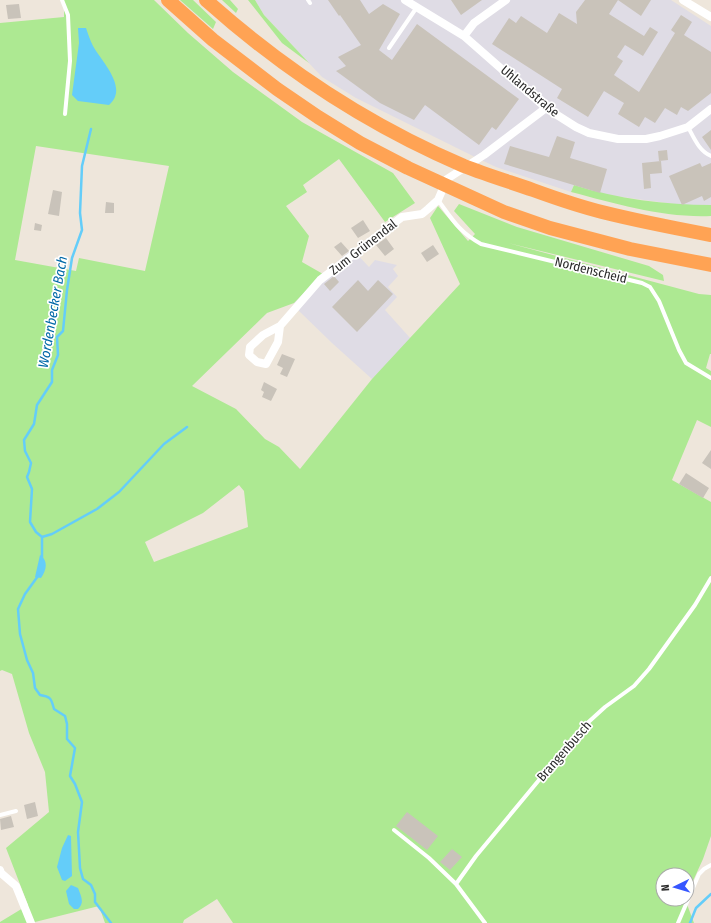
<svg xmlns="http://www.w3.org/2000/svg" width="711" height="923" viewBox="0 0 711 923" font-family="'Fira Sans Condensed',sans-serif">
	<style>
		.industrial { fill: #dfdce5 }
		.green { fill: #ade992; fill-rule: evenodd }
		.water { fill: #64cdf9 }
		.lines { fill: none; stroke-linecap: round; stroke-linejoin: round }
		.stream { stroke: #64cdf9; stroke-width: 2.5 }
		.building { fill: #c9c3ba }
		.service { stroke: #fff; stroke-width: 4 }
		.minor { stroke: #fff; stroke-width: 8 }
		.motorway { stroke: #ffa354; stroke-width: 14 }
		.labels { text-anchor: middle; dominant-baseline: central; stroke-width: 3.5; stroke-linejoin: round; paint-order: stroke }
		.street-label { font-size: 13px; fill: #2a2a2a; stroke: #fff }
		.water-label { font-size: 14px; font-style: italic; fill: #0169a7; stroke: #fff }
	</style>
	<rect width="100%" height="100%" fill="#eee6db"/>
	<path class="industrial" d="M255,0H671L711,26V205H682L607,195L574,185L571,192L496,167L475,157L356,98L322,77L264,15Z
		M352,249L369,267L375,260L397,265L393,269L398,276L388,287L397,297L385,310L411,339L372,379L332,343L298,310L294,303L323,274Z"/>
	<path class="green" d="M64,0H154L188,33L233,72L302,122L393,173L415,203L385,222L339,159L303,185L307,192L286,206L309,236L302,262L323,274L294,303L267,313L192,386L236,409L265,439L279,447L300,469L372,379L460,284L430,218L438,206L468,241L475,234L454,211L459,204L517,227L649,266L663,275L664,281L508,243L699,294L711,295V354H710L706,368L711,371V427L697,420L672,480L711,502V836L703,859L687,894V875H663V899H685L694,923H233L217,899L184,920L183,923H105L99,906L31,923H0V922L28,905L6,848L49,812L45,772L29,733L12,674L2,670L0,671V23L64,17ZM36,146L169,166L145,271L79,258L76,271L15,260ZM239,485L244,491L248,527L154,562L145,542L203,513Z
		M180,0H193L216,22L213,29Z
		M222,0H230L238,9L236,13Z
		M248,0H255L264,15L309,63L282,43Z
		M574,185C618,199 665,205 711,205V216C663,218 617,204 571,192Z"/>
	<path class="water" d="M78,28H86C88,34 90,40 93,46C102,62 129,88 109,105L78,101L72,95L79,43Z
		M40,555C49,561 46,571 41,578L35,577Z
		M68,835L71,836L72,876L65,881L62,880L57,867L62,848Z
		M71,885L78,888C81,896 85,903 78,909H74L69,904L66,891Z"/>
	<g class="lines">
		<path class="stream" d="M42,537L52,534L97,509L119,492L164,444L187,427
			M42,559V537L36,532L30,522L32,489L27,477L29,472L31,463L25,451L24,440L34,424L37,405L52,382V370L58,355L57,337L63,331L67,290L72,258L82,230L80,213L82,166L91,129
			M38,576L25,594L18,609L20,634L27,660L33,673L35,688L40,695C52,697 51,699 54,709L65,716L67,724V739L75,748L70,776L75,784L82,802L78,832L80,868L83,879L91,885L95,894V902L111,923
			M690,923L696,908L711,894"/>
	</g>
	<path class="building" d="M328,0H360L369,14L383,4L400,14L379,50L392,60L417,24L519,99L496,130L492,127L479,145L425,105L414,120L380,103L336,71L346,66L338,57L361,45L340,15L339,16Z
		M451,0H482L461,15Z
		M585,0H651L641,16L618,0L609,14L644,36L650,27L658,32L643,56L625,45L617,57L623,61L614,75L639,92L675,33L671,30L681,15L692,22L684,35L711,52V93L688,111L681,107L677,115L665,108L655,123L645,117L639,127L618,114L624,103L604,91L588,117L557,98L562,89L492,44L509,18L516,23L521,16L547,33L559,13L577,24L576,12Z
		M19,4L21,18L8,19L6,5Z
		M711,130V150L702,137Z
		M557,136L575,142L570,158L607,169L600,193L504,164L510,146L549,157Z
		M667,150L668,160L659,161L658,151Z
		M661,161L662,173L650,174L651,188L644,189L642,163Z
		M700,163L702,167L711,163V197L704,201L702,196L682,205L669,176Z
		M53,190L62,192L59,216L48,214Z
		M106,202L114,203V213H105Z
		M363,220L370,231L358,238L351,228Z
		M35,223L42,225L41,231L34,230Z
		M386,238L394,249L385,256L376,245Z
		M341,242L349,251L342,256L334,247Z
		M433,245L439,254L427,262L421,253Z
		M334,276L339,282L330,291L324,284Z
		M358,280L368,291L378,280L393,294L357,332L332,307Z
		M282,354L295,359L287,377L280,374L283,368L277,365Z
		M264,382L277,389L271,401L262,397L264,392L261,390Z
		M711,450V469L702,463Z
		M686,473L709,488L703,498L679,484Z
		M35,802L38,816L27,819L24,805Z
		M407,812L438,836L427,850L396,826Z
		M11,816L14,827L1,830L0,819Z
		M452,849L462,857L450,870L440,862Z"/>
	<g class="lines">
		<path class="service" d="M62,0L68,15L70,61L65,114
			M308,0L310,3
			M389,48L417,7
			M688,127C694,138 699,151 711,156
			M438,200C452,219 459,232 481,244L642,283L650,287L659,301L679,350L686,363L711,378
			M0,815L16,811
			M394,830L429,858L456,884L485,923
			M456,884L476,856L583,727L605,707L634,686L649,669L695,605L711,578
			M678,923L699,874L704,869L711,865"/>
		<path class="minor" d="M405,0L464,36L546,108L576,127L589,133L618,139H646L660,136L688,127L711,109
			M683,0L711,17
			M464,36L474,23L506,0
			M280,326L263,335L250,347L249,355L257,362L266,364L278,342L280,326L320,280L402,217L422,214L428,209L438,200L447,179L484,155L546,108
			M0,870L1,873L16,886L31,923"/>
		<path class="motorway" d="M168,0L213,40L277,89L318,117L360,143L408,168L504,212L550,228L630,249L711,265
			M206,0C282,68 370,126 464,166C487,175 510,182 533,190C555,198 578,206 602,212C638,221 674,228 711,235"/>
	</g>
	<g class="labels">
		<g class="street-label">
			<text transform="translate(530 91) rotate(40)">Uhlandstraße</text>
			<text transform="translate(363 247) rotate(-38)">Zum Grünendal</text>
			<text transform="translate(591 270) rotate(14)">Nordenscheid</text>
			<text transform="translate(564 751) rotate(-49)">Brangenbusch</text>
		</g>
		<g class="water-label">
			<text transform="translate(53 312) rotate(-80)">Wordenbecker Bach</text>
		</g>
	</g>
	<g transform="translate(675 887) rotate(265)"><circle r="19" fill="#ffffff" stroke="#aaaaaa"/>
	<path d="M0-3L7 15L0 10L-7 15Z" fill="#3656ff"/>
	<text y="-6" font-size="11" font-weight="bold" text-anchor="middle" fill="#2a2a2a">N</text>
	</g>
</svg>
